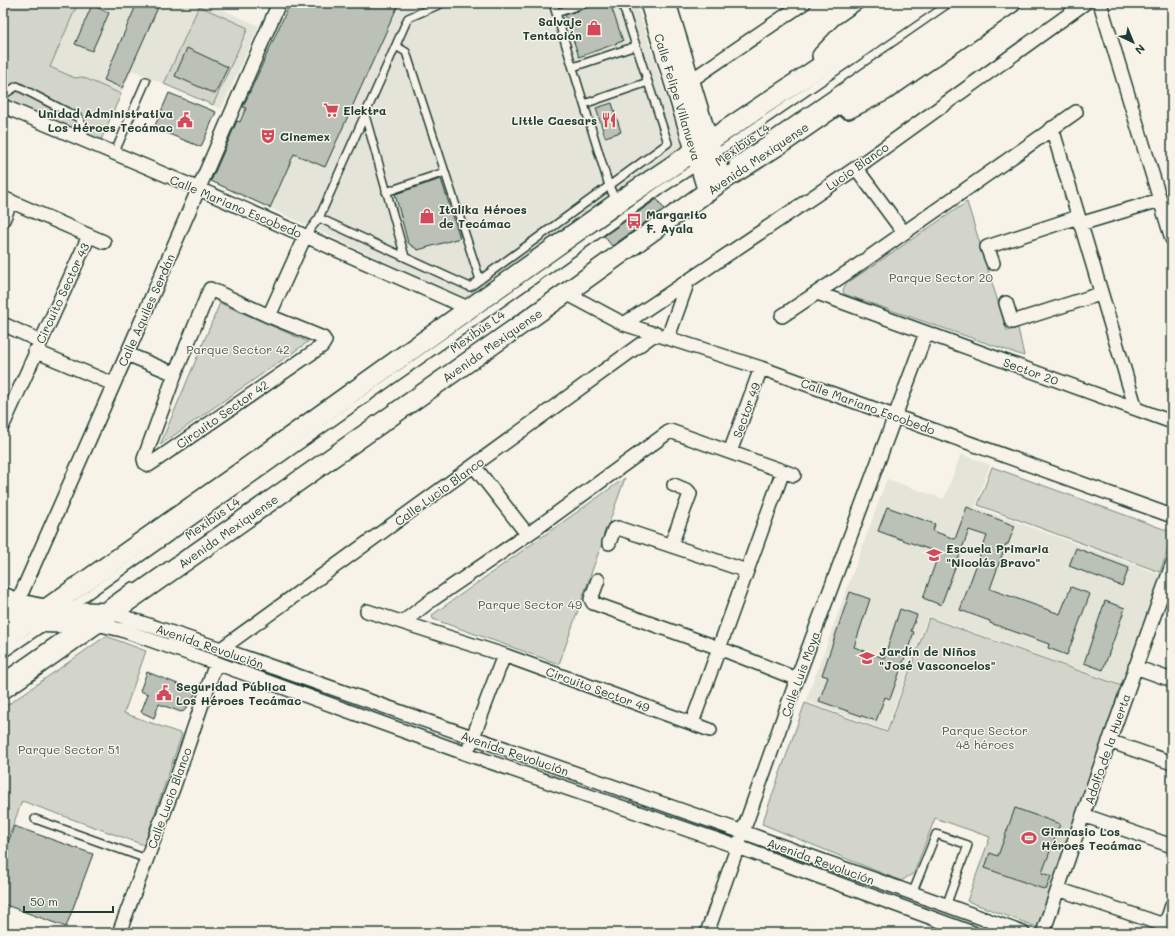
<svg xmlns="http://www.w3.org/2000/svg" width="1175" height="936" viewBox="0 0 1175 936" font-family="Mali,sans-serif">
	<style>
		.built { fill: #e5e4d9 }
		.green { fill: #d3d5ca; stroke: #79897f }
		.building { fill: #bbc1b6; stroke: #1f3d34 }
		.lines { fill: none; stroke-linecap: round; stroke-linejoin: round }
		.lane-casing { stroke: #1f3d34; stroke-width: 10 }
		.street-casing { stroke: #1f3d34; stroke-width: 16 }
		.secondary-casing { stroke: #1f3d34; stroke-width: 22 }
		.lane { stroke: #f7f3e8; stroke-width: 7 }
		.street { stroke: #f7f3e8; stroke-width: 13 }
		.secondary { stroke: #f7f3e8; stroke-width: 19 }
		.labels { text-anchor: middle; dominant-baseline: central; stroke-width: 3; stroke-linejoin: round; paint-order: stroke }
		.poi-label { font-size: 12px; font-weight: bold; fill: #1f3d34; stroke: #f7f3e8; text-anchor: start }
		.street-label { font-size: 12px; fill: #1f3d34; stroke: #f7f3e8 }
		.park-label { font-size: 12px; fill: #435b52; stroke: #f7f3e8 }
	</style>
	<rect width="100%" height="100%" fill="#f7f3e8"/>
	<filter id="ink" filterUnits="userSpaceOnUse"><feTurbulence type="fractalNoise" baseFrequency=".025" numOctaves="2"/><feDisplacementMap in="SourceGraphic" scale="8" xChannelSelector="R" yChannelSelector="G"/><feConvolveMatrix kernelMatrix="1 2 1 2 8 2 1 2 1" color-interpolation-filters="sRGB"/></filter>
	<g filter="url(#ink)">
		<path class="built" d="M78,3H212V5L259,26L221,109L132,70L121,94L82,77L75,78L50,67Z
			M290,3H636L684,153L473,303L270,208L210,181Z
			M961,454L990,465L975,507L1162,575L1122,685L928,616L886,730L806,701L887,479L944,499Z"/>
		<path class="green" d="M3,3H78L50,67L75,78L82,77L121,94L101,140L3,98Z
			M199,6L248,28L213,105L164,84Z
			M967,202L1007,331L1018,328L1024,356L844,294L843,290L846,284Z
			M220,303L308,342L160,445Z
			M992,467L1172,532V538L1160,572L978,505Z
			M625,478L559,664L433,619L432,615Z
			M929,618L1122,686L1037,927L967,901L990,837L935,818L914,873L901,881L762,824L805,703L887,732Z
			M106,636L146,651L124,713L182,734L144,845L22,801L3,852V708Z"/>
		<path class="building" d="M137,3H160L122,88L104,80Z
			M290,3H399L325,167L294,154L270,208L211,181L237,121L240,122L246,108L243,107Z
			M601,3H610L623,41L579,57L565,15Z
			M92,5L109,13L92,51L75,44Z
			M187,48L228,67L215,94L175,76Z
			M169,93L216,112L201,147L154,128Z
			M612,103L621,132L605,137L596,108Z
			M441,179L460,238L418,250L408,243L395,194Z
			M657,199L664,209L612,246L604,236Z
			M887,507L935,524L933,531L955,539L967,507L1015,526L1008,544H1006L990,589L1060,614L1071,587L1090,594L1067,655L1048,648L1049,644L990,623V621L960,610L987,536L969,530L941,605L923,598L939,553L878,531Z
			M1076,548L1129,568L1122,586L1069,566Z
			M850,592L870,599L854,647L884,658L900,609L917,615L911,631L914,632L890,699L885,697L876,721L819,701L828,677L822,675Z
			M1105,601L1125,608L1103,670L1084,663Z
			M147,672L196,691L192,701L184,711L181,712L159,704L154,718L141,712L148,694L140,691Z
			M1015,808L1060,824L1042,873L1051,876L1046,890L985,868L990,853L998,856Z
			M14,826L93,854L66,927L3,904V857Z"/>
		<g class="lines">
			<g class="lane-casing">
				<path id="lane" d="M553,3L609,186L617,203
					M556,13L586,3
					M396,46L406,52L480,280
					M573,67L636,46
					M3,95L17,86L79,118L86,142
					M584,104L648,82
					M365,115L405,257
					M114,154L146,81
					M714,155L935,3
					M733,163L964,3
					M386,192L445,172
					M319,218L470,287L668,143L622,3
					M305,236L319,218L408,18L443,3
					M71,607L662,189L699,165
					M102,608L132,586
					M3,654L43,627
					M3,677L73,628
					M35,819L147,859
					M912,894L936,834L968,845L946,906"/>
			</g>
			<g class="street-casing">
				<path id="street" d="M1100,3L1172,239
					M690,81L804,3
					M3,106L199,189L468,308
					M1052,128L1136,409
					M856,168L904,233
					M3,198L104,242
					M3,220L11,201
					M1080,224L1160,200
					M993,263L987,247L1078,217
					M210,289L269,316L323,338L325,341L322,346L149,465L145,463L144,459L175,374Z
					M566,293L624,324L761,368L1172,516
					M817,293L1172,422
					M1006,303L1012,322L1100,294
					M269,316L305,236
					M782,316L854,268L1076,112
					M3,324L40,341
					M624,324L856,168L1085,3
					M668,337L688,281
					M35,351L113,384
					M127,354L175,374
					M3,425L89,236
					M730,452L761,368
					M474,466L527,534
					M609,543L614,529L618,528L747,571
					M671,545L690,494L688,491L674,485
					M598,580L591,599L593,603L719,648L797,679
					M14,610L127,354L279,3
					M367,611L504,655L710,730
					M112,613L221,649L743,832L1023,933
					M403,622L429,602L534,530L670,431L794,475
					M96,624L122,630L216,663L467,754L738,847L973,933
					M221,649L656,333
					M1135,667L1172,680
					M692,723L783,471
					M1109,741L1172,763
					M470,745L504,655
					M1083,815L1172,846
					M1058,889L1161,924C1168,922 1170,912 1172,905
					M119,933L174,786L216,663
					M707,933L797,679L926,333
					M1043,933L1083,815L1172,565"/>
			</g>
			<g class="secondary-casing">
				<path id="secondary" d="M650,3L708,192
					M666,3L708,141L722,181
					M822,56L844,33L887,3
					M848,109L884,91L1011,3
					M3,597C37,613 75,611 112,613
					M3,613L27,622L96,624
					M3,639L231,479L617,203L915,3
					M3,689L566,293L722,181L788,139L984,3"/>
			</g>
			<use href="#lane" class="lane"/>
			<use href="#street" class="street"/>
			<use href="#secondary" class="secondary"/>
		</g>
	</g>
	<defs>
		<g id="shop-bare" transform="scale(1.2)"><path d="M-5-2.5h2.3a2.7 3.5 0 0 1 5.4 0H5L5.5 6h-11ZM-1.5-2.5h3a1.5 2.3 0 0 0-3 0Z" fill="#d1495b" stroke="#f7f3e8" stroke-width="2.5" paint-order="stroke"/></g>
		<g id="supermarket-bare" transform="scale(1.2)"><path d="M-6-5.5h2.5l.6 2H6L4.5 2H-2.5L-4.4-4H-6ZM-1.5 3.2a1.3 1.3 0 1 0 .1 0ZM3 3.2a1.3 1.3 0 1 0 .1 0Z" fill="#d1495b" stroke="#f7f3e8" stroke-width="2.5" paint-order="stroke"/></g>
		<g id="civic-bare" transform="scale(1.2)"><path d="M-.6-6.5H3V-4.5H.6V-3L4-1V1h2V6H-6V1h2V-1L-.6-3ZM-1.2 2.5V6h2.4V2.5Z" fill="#d1495b" stroke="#f7f3e8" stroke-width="2.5" paint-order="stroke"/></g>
		<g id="restaurant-bare" transform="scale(1.2)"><path d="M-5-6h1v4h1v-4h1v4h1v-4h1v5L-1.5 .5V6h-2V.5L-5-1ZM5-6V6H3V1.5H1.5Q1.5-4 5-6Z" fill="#d1495b" stroke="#f7f3e8" stroke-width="2.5" paint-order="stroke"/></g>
		<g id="theatre-bare" transform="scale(1.2)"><path d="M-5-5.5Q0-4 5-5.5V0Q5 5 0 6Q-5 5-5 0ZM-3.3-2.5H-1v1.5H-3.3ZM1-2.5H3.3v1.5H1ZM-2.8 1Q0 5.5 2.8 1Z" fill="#d1495b" stroke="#f7f3e8" stroke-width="2.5" paint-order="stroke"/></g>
		<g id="bus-bare" transform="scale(1.2)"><path d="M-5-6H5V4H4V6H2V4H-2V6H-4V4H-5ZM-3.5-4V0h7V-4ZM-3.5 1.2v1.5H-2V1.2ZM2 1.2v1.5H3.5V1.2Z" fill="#d1495b" stroke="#f7f3e8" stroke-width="2.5" paint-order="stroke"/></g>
		<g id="school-bare" transform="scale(1.2)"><path d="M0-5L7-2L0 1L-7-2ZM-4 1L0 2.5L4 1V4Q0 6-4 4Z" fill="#d1495b" stroke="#f7f3e8" stroke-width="2.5" paint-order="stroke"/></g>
		<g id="stadium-bare" transform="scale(1.2)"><path d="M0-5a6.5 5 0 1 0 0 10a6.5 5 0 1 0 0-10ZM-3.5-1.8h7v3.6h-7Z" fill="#d1495b" stroke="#f7f3e8" stroke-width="2.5" paint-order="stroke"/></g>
	</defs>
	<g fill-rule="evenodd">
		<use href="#shop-bare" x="594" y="28"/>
		<use href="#supermarket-bare" x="331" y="110"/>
		<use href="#civic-bare" x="185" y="120"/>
		<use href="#restaurant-bare" x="609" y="120"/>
		<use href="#theatre-bare" x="268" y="136"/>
		<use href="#shop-bare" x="427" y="216"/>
		<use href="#bus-bare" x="634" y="221"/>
		<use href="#school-bare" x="934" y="555"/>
		<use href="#school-bare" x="867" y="658"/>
		<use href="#civic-bare" x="164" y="693"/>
		<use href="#stadium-bare" x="1029" y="838"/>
	</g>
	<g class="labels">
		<g class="poi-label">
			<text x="582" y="21" text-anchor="end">Salvaje<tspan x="582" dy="14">Tentación</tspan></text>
			<text x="343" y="110">Elektra</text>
			<text x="173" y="113" text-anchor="end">Unidad Administrativa<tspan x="173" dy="14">Los Héroes Tecámac</tspan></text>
			<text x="597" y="120" text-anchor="end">Little Caesars</text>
			<text x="280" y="136">Cinemex</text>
			<text x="439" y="209">Italika Héroes<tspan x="439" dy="14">de Tecámac</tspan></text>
			<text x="646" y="214">Margarito<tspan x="646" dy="14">F. Ayala</tspan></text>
			<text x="946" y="548">Escuela Primaria<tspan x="946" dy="14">"Nicolás Bravo"</tspan></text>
			<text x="879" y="651">Jardín de Niños<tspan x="879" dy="14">"José Vasconcelos"</tspan></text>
			<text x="176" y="686">Seguridad Pública<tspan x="176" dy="14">Los Héroes Tecámac</tspan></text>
			<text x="1041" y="831">Gimnasio Los<tspan x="1041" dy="14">Héroes Tecámac</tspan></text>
		</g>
		<g class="street-label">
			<text transform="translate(678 97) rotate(73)">Calle Felipe Villanueva</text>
			<text transform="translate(742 144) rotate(-35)">Mexibús L4</text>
			<text transform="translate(758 158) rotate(-34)">Avenida Mexiquense</text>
			<text transform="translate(857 166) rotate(-35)">Lucio Blanco</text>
			<text transform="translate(236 206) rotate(23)">Calle Mariano Escobedo</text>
			<text transform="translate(62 293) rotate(-65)">Circuito Sector 43</text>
			<text transform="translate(146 310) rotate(-66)">Calle Aquiles Serdán</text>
			<text transform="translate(477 331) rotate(-35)">Mexibús L4</text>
			<text transform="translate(492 345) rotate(-35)">Avenida Mexiquense</text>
			<text transform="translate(1031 371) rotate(20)">Sector 20</text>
			<text transform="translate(868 406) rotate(20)">Calle Mariano Escobedo</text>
			<text transform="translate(746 410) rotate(-70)">Sector 49</text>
			<text transform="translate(222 414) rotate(-35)">Circuito Sector 42</text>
			<text transform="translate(439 491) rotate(-36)">Calle Lucio Blanco</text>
			<text transform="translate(212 518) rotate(-35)">Mexibús L4</text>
			<text transform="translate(228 531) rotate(-35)">Avenida Mexiquense</text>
			<text transform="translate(210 646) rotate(19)">Avenida Revolución</text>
			<text transform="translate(800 674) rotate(-70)">Calle Luis Moya</text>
			<text transform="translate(598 689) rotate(20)">Circuito Sector 49</text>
			<text transform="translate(1107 749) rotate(-71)">Adolfo de la Huerta</text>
			<text transform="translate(515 753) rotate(19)">Avenida Revolución</text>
			<text transform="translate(169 798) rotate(-70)">Calle Lucio Blanco</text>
			<text transform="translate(821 861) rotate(20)">Avenida Revolución</text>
		</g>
		<g class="park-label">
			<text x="941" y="277">Parque Sector 20</text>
			<text x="238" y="349">Parque Sector 42</text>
			<text x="530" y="604">Parque Sector 49</text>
			<text x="985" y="730">Parque Sector<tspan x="985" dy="14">48 héroes</tspan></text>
			<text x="69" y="749">Parque Sector 51</text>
		</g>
	</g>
	<rect width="1175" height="936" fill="none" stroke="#f7f3e8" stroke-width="16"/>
	<rect x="8" y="8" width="1159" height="920" fill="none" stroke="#1f3d34" stroke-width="1.5" filter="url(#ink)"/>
	<g transform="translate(1133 42) rotate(136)" stroke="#f7f3e8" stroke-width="3" paint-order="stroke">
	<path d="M0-3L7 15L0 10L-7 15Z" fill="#1f3d34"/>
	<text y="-6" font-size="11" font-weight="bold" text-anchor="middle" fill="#1f3d34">N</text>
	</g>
	<path d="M24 906v6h89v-6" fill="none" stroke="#1f3d34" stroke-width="2"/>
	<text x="30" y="906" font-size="12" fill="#1f3d34" stroke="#f7f3e8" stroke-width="3" paint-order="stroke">50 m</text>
</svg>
